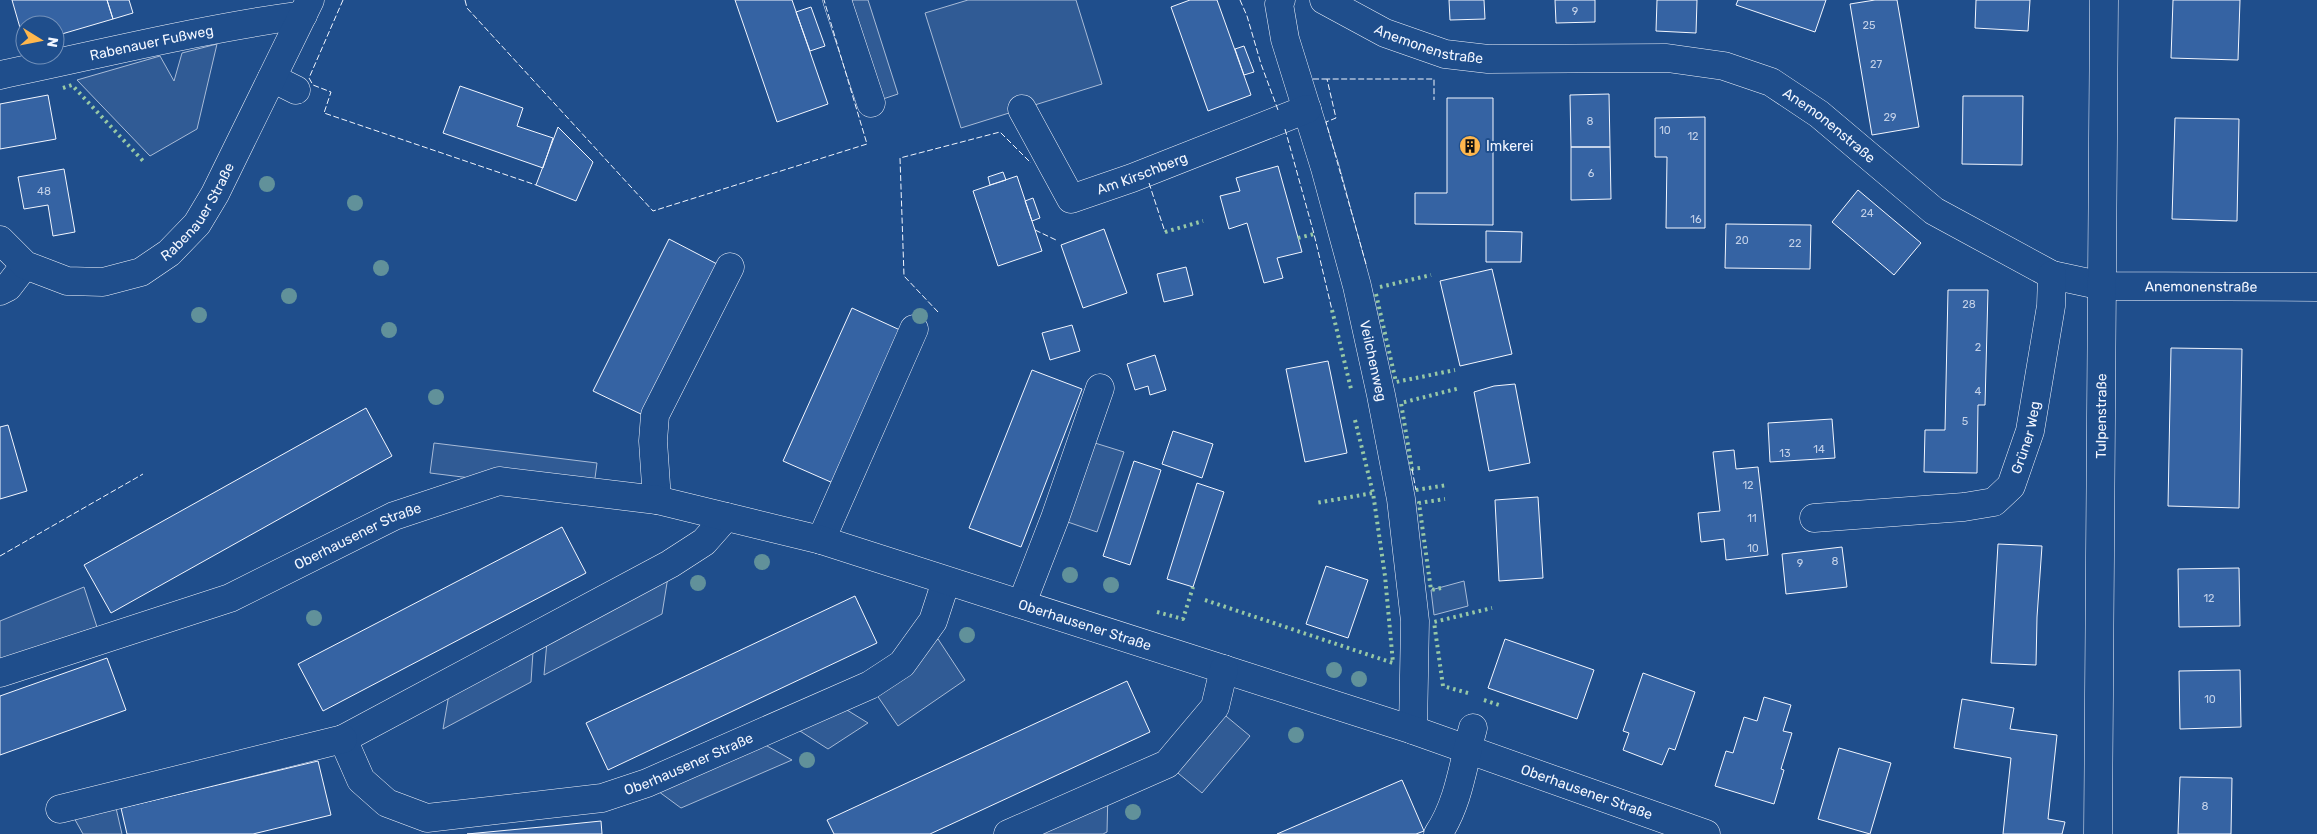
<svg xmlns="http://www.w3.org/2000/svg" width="2317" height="834" viewBox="0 0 2317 834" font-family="Rubik,sans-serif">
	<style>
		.built { fill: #305b95; stroke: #a8bbd7 }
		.building { fill: #3563a3; stroke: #f2f6ff }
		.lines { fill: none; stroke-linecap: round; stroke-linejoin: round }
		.minor-casing { stroke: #f2f6ff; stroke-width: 29 }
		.major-casing { stroke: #f2f6ff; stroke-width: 29 }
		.minor { stroke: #1f4e8c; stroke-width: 28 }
		.major { stroke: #1f4e8c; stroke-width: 28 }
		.hedge { stroke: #97c8a6; stroke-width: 4; stroke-dasharray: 2.5 4; stroke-linecap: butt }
		.fence { stroke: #f2f6ff; stroke-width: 1; stroke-dasharray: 6 2.5; stroke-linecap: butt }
		.tree { fill: #61919a }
		.labels { text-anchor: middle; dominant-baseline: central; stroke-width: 4; stroke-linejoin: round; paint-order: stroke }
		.number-label { font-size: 11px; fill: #c3d1e8 }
		.street-label { font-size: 14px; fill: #f2f6ff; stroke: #1f4e8c }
		.poi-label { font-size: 14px; fill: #f2f6ff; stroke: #1f4e8c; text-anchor: start }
	</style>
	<rect width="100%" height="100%" fill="#1f4e8c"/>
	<path class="built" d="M837,0H868L898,94L871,103Z
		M968,0H1076L1102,84L961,128L925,13Z
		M217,44L197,129L150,156L77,80L160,56L174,81L182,53Z
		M1082,439L1124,452L1097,532L1056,518Z
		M434,443L597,463L593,493L430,473Z
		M670,564L662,614L544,675L548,630Z
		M1464,581L1468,606L1434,615L1431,590Z
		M84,587L97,627L0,659V621Z
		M534,637L531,682L443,729L451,682Z
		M938,639L965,680L898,726L870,685Z
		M834,702L868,723L828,749L786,722Z
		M1215,707L1250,736L1202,793L1167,764Z
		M751,737L792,760L681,808L647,783Z
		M1108,790L1107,832L1103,834H1008Z
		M116,808L122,834H83L73,816Z"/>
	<path class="building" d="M12,0H107L113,19L55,36V25H25V45Z
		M107,0H129L133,13L113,19Z
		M735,0H792L828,104L777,122Z
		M1190,0H1217L1251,95L1208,111L1171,7Z
		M1449,0H1484L1485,19L1450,20Z
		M1555,0H1595V22L1556,23Z
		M1657,0H1697L1696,33L1656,31Z
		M1738,0H1826L1815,32L1736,5Z
		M1875,0H1897L1919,127L1872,135L1850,4Z
		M1976,0H2030L2028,31L1975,28Z
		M2173,0H2240L2238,60L2171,58Z
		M811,7L825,46L810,51L796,12Z
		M1244,46L1254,72L1244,75L1235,49Z
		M460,86L523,108L517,126L553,138L543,168L443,133Z
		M1609,94L1610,147H1571L1570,95Z
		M48,95L56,139L0,149V104Z
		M1963,96H2023L2022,165L1962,164Z
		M1447,98H1493V225L1415,224V193H1447Z
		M1705,117V228H1666L1667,157H1655V118Z
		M2175,118L2239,119L2237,221L2172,219Z
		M558,127L593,162L576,201L536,185Z
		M1571,147H1610L1611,199L1571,200Z
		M1278,166L1302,252L1277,258L1283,278L1264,283L1247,223L1229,229L1220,196L1240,191L1236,178Z
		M64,169L75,232L53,236L48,205L24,209L18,177Z
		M1003,172L1006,180L990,185L988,177Z
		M1017,176L1042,251L998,266L973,191Z
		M1858,190L1921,243L1894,275L1832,222Z
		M1033,198L1040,218L1032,221L1025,201Z
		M1726,224L1811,225L1810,269L1725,268Z
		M1104,229L1127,293L1083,308L1061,245Z
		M1486,231L1522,232L1521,262H1486Z
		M669,239L719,265L643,415L593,391Z
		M1186,267L1193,295L1164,302L1157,274Z
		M1492,269L1512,354L1460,366L1440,281Z
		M1948,290H1988L1985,405H1978L1977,473L1924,472L1925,430H1945Z
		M852,308L900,330L833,483L783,461Z
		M1072,325L1080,351L1050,360L1042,333Z
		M2171,348L2242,349L2239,508L2168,506Z
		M1155,355L1166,390L1150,395L1148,386L1135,390L1127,364Z
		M1328,361L1347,453L1305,462L1286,369Z
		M1032,370L1082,389L1021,547L969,528Z
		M1515,384L1530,463L1489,471L1474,392L1494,386Z
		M366,408L392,456L111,613L84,565Z
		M1832,419L1835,458L1770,462L1768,423Z
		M8,425L27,491L0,499V427Z
		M1173,431L1213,444L1202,478L1162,464Z
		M1734,450L1736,469L1758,467L1768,555L1726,560L1724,539L1701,542L1698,513L1720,511L1713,452Z
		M1134,461L1161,470L1130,565L1103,556Z
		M1197,483L1224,492L1193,587L1167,579Z
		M1538,497L1543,578L1499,581L1495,500Z
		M562,527L586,573L323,711L298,664Z
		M1998,544L2042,546L2037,617L2036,665L1991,663Z
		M1842,547L1847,587L1786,594L1782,554Z
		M1326,566L1368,580L1348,638L1306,624Z
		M2239,568L2240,626L2179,627L2178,569Z
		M855,596L877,643L608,770L586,723Z
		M1505,639L1594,670L1577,719L1488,688Z
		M107,658L126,710L0,755V696Z
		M2240,670L2241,727L2180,729L2179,671Z
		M1643,673L1695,692L1675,750L1669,748L1662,765L1623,750L1629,733L1623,731Z
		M1127,681L1150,732L930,834H834L827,820Z
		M1764,697L1791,705L1783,731L1792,733L1781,769L1784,770L1774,804L1715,786L1726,751L1733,753L1744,717L1757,721Z
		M1962,699L2014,708L2010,729L2057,735L2048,819L2065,822L2062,834H2003L2011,758L1954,748Z
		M1839,748L1891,763L1870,834L1818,819Z
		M318,761L331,815L253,834H127L121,808Z
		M2180,777L2232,778L2231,834H2178Z
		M1402,780L1424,831L1416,834H1277Z
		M601,821L602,834H467L552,826Z"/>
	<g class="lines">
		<g class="minor-casing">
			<g id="minor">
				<path d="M837,0L871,103"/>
				<path id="s1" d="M1281,0L1279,4L1285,39L1325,168L1357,286L1381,395L1401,499L1415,621L1413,730"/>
				<path id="s2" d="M1324,0L1385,33L1445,54L1488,59L1667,58L1724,66L1771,82L1819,114L1934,211L2052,275L2103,286L2317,287"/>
				<path id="s3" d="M0,75C101,54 201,29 303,15"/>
				<path d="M272,78L296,90"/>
				<path id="s4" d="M1022,109L1071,199L1132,178L1307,109"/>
				<path d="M0,291L8,287L25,265"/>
				<path d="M657,500L653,441L655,415L730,267"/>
				<path id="s5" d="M726,517L704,542L670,564L343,739L361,780L387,803L427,818L602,798L647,783L870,685L902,664L933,621L946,581"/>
				<path id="s6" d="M1814,518L1964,507L1994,502L2011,486L2030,431L2051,306L2052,275"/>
				<path d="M821,540L914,329"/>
				<path d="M1022,603L1055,518L1100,388"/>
				<path id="s7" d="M0,673L230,598L394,516L499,481L657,500L821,540L1413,730L1706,834"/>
				<path d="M60,809L343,739"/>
				<path d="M1008,834L1167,764L1215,707L1224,669"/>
				<path d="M1438,834C1459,803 1463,764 1473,728"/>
				<path id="s8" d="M2098,834L2104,0"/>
			</g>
		</g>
		<g class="major-casing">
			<g id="major">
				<path id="s9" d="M0,240L25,265L67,281L103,282L141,272L169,253L197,224L215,194L310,0"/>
			</g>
		</g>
		<use href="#minor" class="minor"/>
		<use href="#major" class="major"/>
		<path class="hedge" d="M63,88L72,85L145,163
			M1165,232L1203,221
			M1298,238L1314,234
			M1380,287L1431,275
			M1376,294L1396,382L1455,370
			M1332,310L1351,389
			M1355,420L1373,493
			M1420,468L1412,469L1401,403L1460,388
			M1416,490L1447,485
			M1441,588L1431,590L1419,503L1445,499
			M1205,600L1393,663L1385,576L1373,493L1316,503
			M1157,612L1183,619L1193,587
			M1468,693L1443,686L1434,622L1492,608
			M1484,700L1499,705"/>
		<path class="fence" d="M343,0L309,78L313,85L331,92L324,113L536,185
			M465,0L467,8L653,211L867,144L824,0
			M1240,0L1247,16L1261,64L1278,110
			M1313,79H1327
			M1285,129L1314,234L1332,310
			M1149,183L1165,232
			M1035,230L1056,240
			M1366,264L1326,122L1336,118L1327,79H1434V100
			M938,312L904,276L900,158L1000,132L1031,163
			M1412,469L1416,490
			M0,556L143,474"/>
	</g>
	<g class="tree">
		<circle cx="267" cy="184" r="8"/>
		<circle cx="355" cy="203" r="8"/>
		<circle cx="381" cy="268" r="8"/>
		<circle cx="289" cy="296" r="8"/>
		<circle cx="199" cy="315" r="8"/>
		<circle cx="920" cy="316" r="8"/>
		<circle cx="389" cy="330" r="8"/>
		<circle cx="436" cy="397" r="8"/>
		<circle cx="762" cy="562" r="8"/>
		<circle cx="1070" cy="575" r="8"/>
		<circle cx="698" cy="583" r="8"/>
		<circle cx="1111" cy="585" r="8"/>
		<circle cx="314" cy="618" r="8"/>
		<circle cx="967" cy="635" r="8"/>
		<circle cx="1334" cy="670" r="8"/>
		<circle cx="1359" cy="679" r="8"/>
		<circle cx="1296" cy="735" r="8"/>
		<circle cx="807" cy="760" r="8"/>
		<circle cx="1133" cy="812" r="8"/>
	</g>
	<defs>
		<g id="building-disc" transform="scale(1.125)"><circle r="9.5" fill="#ffb74d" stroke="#1f4e8c"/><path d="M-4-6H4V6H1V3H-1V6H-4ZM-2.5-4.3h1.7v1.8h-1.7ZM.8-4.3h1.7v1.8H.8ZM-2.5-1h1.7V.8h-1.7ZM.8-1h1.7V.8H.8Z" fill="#111"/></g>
	</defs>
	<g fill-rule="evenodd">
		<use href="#building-disc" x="1470" y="146"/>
	</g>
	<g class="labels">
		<g class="number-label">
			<text x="1575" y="11">9</text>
			<text x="1869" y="25">25</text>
			<text x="1876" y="64">27</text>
			<text x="1890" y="117">29</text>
			<text x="1590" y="121">8</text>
			<text x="1665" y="130">10</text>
			<text x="1693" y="136">12</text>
			<text x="1591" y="173">6</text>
			<text x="44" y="191">48</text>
			<text x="1867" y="213">24</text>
			<text x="1696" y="219">16</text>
			<text x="1742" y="240">20</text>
			<text x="1795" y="243">22</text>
			<text x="1969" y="304">28</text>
			<text x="1978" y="347">2</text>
			<text x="1978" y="391">4</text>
			<text x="1965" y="421">5</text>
			<text x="1819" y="449">14</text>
			<text x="1785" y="453">13</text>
			<text x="1748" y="485">12</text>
			<text x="1752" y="518">11</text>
			<text x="1753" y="548">10</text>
			<text x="1835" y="561">8</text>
			<text x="1800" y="563">9</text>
			<text x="2209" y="598">12</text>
			<text x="2210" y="699">10</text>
			<text x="2205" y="806">8</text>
		</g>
		<g class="street-label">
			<text stroke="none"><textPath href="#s2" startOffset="115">Anemonenstraße</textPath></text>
			<text stroke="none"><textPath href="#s3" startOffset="155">Rabenauer Fußweg</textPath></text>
			<text stroke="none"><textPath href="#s2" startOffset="535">Anemonenstraße</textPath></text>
			<text stroke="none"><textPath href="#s4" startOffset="178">Am Kirschberg</textPath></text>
			<text stroke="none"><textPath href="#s9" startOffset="240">Rabenauer Straße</textPath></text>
			<text stroke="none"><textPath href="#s2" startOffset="955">Anemonenstraße</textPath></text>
			<text stroke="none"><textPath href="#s1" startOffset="374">Veilchenweg</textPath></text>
			<text stroke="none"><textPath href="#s8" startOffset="418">Tulpenstraße</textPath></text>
			<text stroke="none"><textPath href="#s6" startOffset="255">Grüner Weg</textPath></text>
			<text stroke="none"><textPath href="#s7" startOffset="384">Oberhausener Straße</textPath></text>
			<text stroke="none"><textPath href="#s7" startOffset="1141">Oberhausener Straße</textPath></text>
			<text stroke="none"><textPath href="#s5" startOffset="836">Oberhausener Straße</textPath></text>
			<text stroke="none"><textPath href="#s7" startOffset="1670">Oberhausener Straße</textPath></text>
		</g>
		<g class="poi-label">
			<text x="1486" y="146">Imkerei</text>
		</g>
	</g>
	<g transform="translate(40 40) rotate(100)"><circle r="24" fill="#1f4e8c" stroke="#7391ba"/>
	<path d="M0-4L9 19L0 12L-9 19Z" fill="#ffb74d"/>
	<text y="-8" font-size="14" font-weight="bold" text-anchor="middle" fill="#f2f6ff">N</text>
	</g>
</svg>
